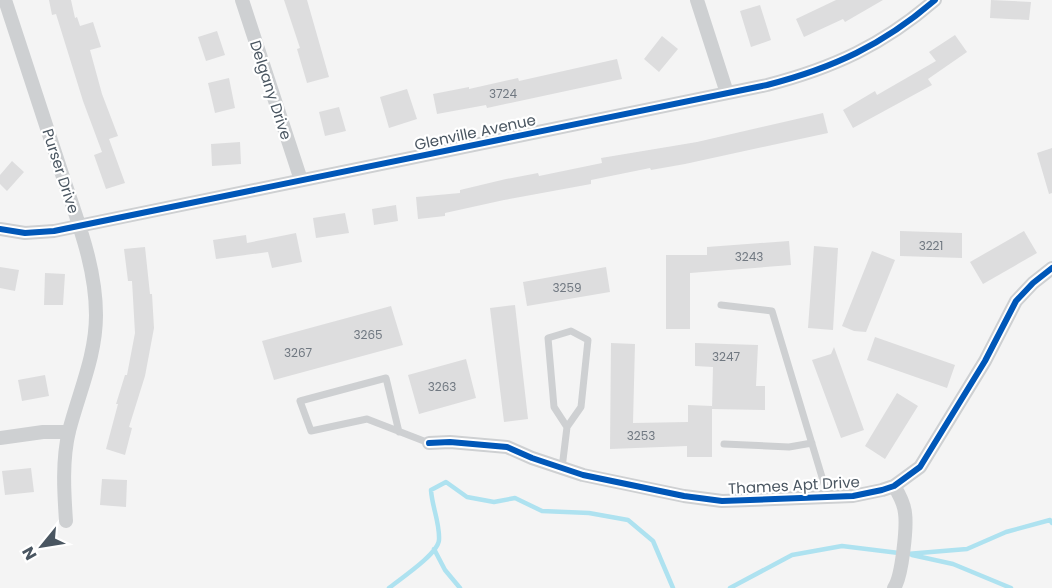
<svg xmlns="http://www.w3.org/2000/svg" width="1052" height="588" viewBox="0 0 1052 588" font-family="Poppins,sans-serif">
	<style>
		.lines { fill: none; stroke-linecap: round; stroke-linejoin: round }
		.stream { stroke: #aee2f0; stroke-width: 4.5 }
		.building { fill: #ddddde }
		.lane { stroke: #ced0d2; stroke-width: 7 }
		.street { stroke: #ced0d2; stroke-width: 14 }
		.cycleway-casing { stroke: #fff; stroke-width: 10 }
		.cycleway { stroke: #0057b8; stroke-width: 6 }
		.labels { text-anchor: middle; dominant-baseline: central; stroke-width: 4.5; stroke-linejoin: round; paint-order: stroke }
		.number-label { font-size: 12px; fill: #707881 }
		.street-label { font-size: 15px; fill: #4a5661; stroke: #fff }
	</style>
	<rect width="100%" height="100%" fill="#f4f4f4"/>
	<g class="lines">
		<path class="stream" d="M434,549L445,570L460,588
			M912,555L953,564L1011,588
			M389,588C400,579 438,554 439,540C440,523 432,507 431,490L446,482L467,497L494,502L515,498L542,511L589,513L628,520L653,541L673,588
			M730,588L792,555L842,546L907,554L967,549L1006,532L1050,520L1052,523"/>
	</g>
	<path class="building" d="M49,0H71L75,18L77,17L80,26L93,22L101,47L90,50L102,94L118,136L109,139L125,183L106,189L94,155L102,152L83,101L56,14L52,15Z
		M284,0H307L329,77L307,83L297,49L300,48Z
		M836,0H883L845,22L843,19L804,37L796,19Z
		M991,0L1031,2L1029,20L990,18Z
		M760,5L771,40L751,47L740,11Z
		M217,31L225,55L206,61L198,37Z
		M955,35L967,52L928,79L932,85L853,128L843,110L875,91L877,95L936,61L929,52Z
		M662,36L678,49L659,72L644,59Z
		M617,59L622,79L487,108L486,105L437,114L433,94L469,87V89L518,78L519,81Z
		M229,78L235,108L215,113L208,83Z
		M407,89L417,119L389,128L380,97Z
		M339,107L346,131L325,136L319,112Z
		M823,113L828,133L685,164L651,170L650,168L591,180V184L504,200L445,213V216L418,219L416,197L460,193V190L506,179L538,173L539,176L602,163L601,158L697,142Z
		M240,142L241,164L212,166L211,144Z
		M1052,148V193L1049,194L1037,153Z
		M12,161L24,172L7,191L0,184V175Z
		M396,205L398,221L374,225L372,209Z
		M345,213L349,233L316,238L313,218Z
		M900,231L962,233V258L900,256Z
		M1024,231L1037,253L983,284L970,262Z
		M296,233L302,262L272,268L268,252L216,259L213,240L246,235L247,243Z
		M789,241L791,265L690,273V329H666V255H707V247Z
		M814,246L838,248L833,330L808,328Z
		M145,247L150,294H152L154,328L145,376L129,427L132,428L125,455L106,449L118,404H116L125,375H127L135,333L132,281H128L124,249Z
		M872,251L895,260L866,332L854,331L842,326Z
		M0,267L19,270L15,291L0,288Z
		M606,267L610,292L527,306L523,282Z
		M45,273L65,274L63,305H44Z
		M515,305L528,419L504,422L490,308Z
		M391,306L403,345L274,380L262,341Z
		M875,337L955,365L947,388L867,360Z
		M611,343L635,344L633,423L688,422V405L712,406V457H687V446L610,449Z
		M695,343L758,345L756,386H765V410L712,409L713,367L695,366Z
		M834,347L864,430L841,438L812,360L831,354Z
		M466,359L476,398L419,414L408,375Z
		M45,375L49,396L22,401L18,380Z
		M897,393L918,406L885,459L865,446Z
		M31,468L34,492L5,495L2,471Z
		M102,479L127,480L126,507L100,505Z"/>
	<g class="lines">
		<path class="lane" d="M721,305L772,311L828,497
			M399,432L386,378L300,401L311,431L367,419L429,443
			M724,444L789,447L812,443
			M562,468L567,427L581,407L588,340L571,331L548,338L554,407L567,427"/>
		<path class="street" d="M5,0C24,58 43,116 62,174C77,220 96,266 96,315C96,356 79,392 69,431C62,460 64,492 66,521
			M242,0L301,180
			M697,0L727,93
			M0,229L25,233L54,231L767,85C833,68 883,45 935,0
			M0,438L43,432H69
			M429,443L450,442L507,447L532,458L583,475L684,496L722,501L853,496L882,490L894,486L920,467L985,361L1016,301L1033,283L1052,268
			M894,588C902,577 907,527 905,513C904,503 899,494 894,486"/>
		<g class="cycleway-casing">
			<path id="cycleway" d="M0,229L25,233L54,231L767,85C833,68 883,45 935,0
				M429,443L450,442L507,447L532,458L583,475L684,496L722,501L853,496L882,490L894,486L920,467L985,361L1016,301L1033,283L1052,268"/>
		</g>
		<use href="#cycleway" class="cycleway"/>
	</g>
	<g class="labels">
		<g class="number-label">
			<text x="503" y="93">3724</text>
			<text x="931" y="245">3221</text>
			<text x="749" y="256">3243</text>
			<text x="567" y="287">3259</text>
			<text x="368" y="334">3265</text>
			<text x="298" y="352">3267</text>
			<text x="726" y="356">3247</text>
			<text x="442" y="386">3263</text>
			<text x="641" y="435">3253</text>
		</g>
		<g class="street-label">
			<text transform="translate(271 90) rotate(72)">Delgany Drive</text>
			<text transform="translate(475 132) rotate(-12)">Glenville Avenue</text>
			<text transform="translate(61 171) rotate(72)">Purser Drive</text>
			<text transform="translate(794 485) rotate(-3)">Thames Apt Drive</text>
		</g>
	</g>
	<g transform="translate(42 546) rotate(240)" stroke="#ffffff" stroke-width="4.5" paint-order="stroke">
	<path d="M0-4.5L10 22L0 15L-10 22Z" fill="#4a5661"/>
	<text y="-9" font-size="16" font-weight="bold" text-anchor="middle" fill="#4a5661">N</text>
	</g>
</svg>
